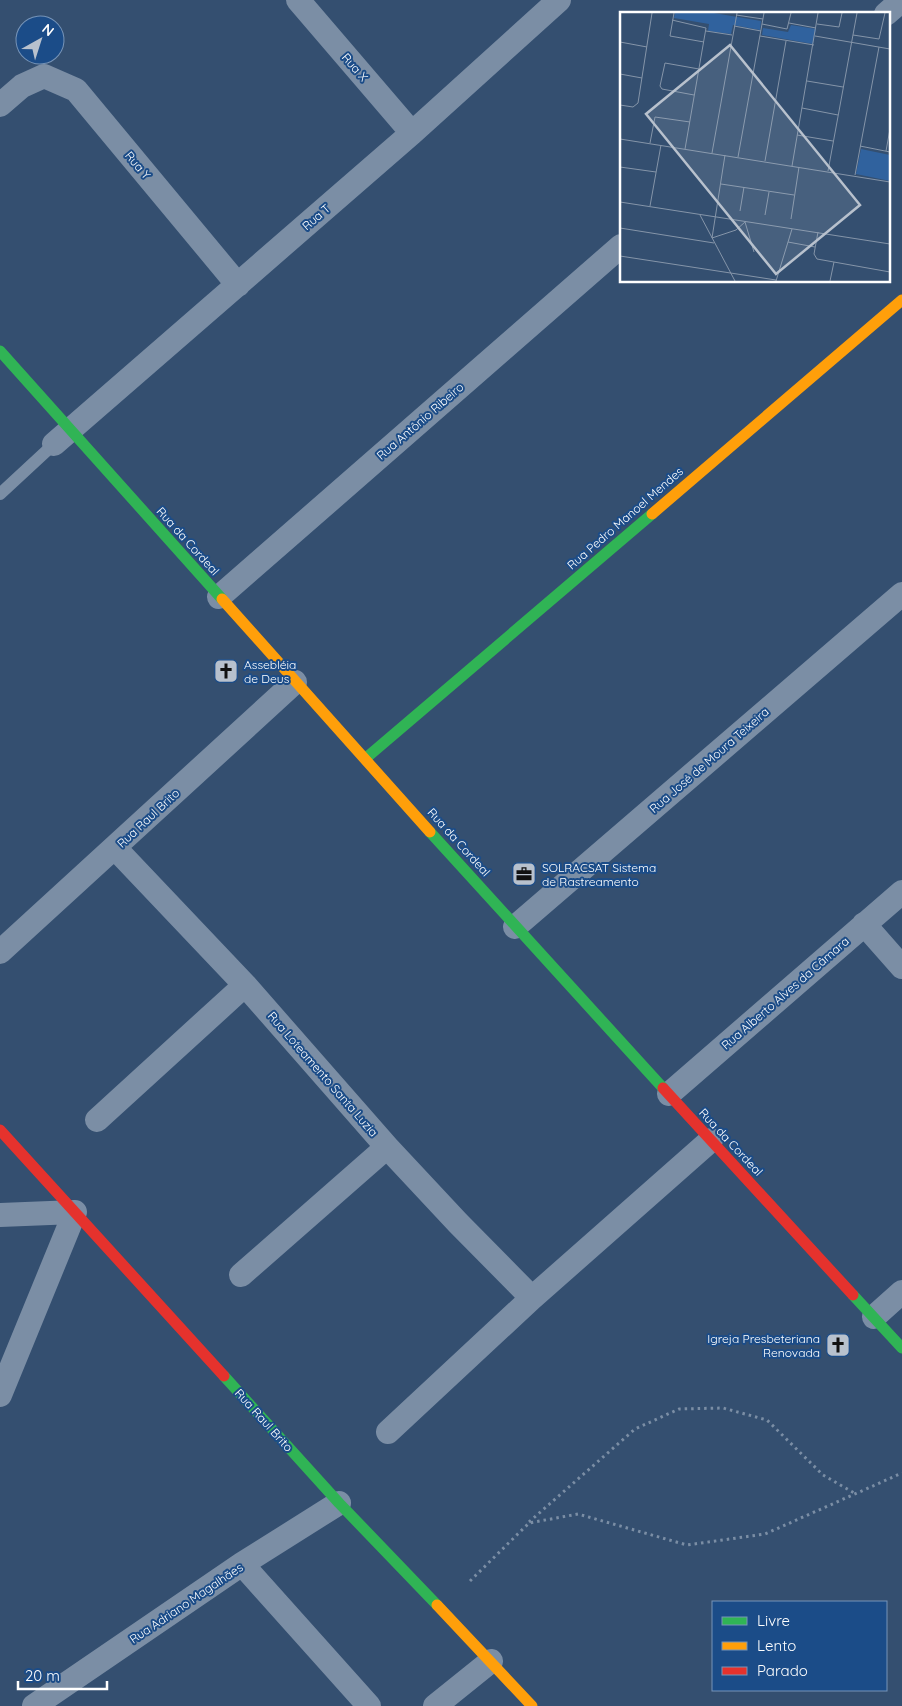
<svg xmlns="http://www.w3.org/2000/svg" width="902" height="1706" viewBox="0 0 902 1706" font-family="Quicksand,sans-serif">
	<style>
		.lines { fill: none; stroke-linecap: round; stroke-linejoin: round }
		.path { stroke: #7b8ea5; stroke-width: 3; stroke-dasharray: 2.5 4; stroke-linecap: butt }
		.lane { stroke: #7b8ea5; stroke-width: 12 }
		.street { stroke: #7b8ea5; stroke-width: 24 }
		.fast { stroke: #30b455; stroke-width: 11 }
		.slow { stroke: #ff9f0a; stroke-width: 11 }
		.jam { stroke: #e5322d; stroke-width: 11 }
		.labels { text-anchor: middle; dominant-baseline: central; stroke-width: 4; stroke-linejoin: round; paint-order: stroke }
		.street-label { font-size: 12px; fill: #fff; stroke: #1b4c88 }
		.poi-label { font-size: 12px; fill: #fff; stroke: #1b4c88; text-anchor: start }
		.inset-road { fill: none; stroke: #8595a9; stroke-width: 1 }
		.view { fill: #b8c1cd; fill-opacity: 0.15; stroke: #b8c1cd; stroke-width: 2.5 }
		.inset-edge { fill: none; stroke: #fff; stroke-width: 2.5 }
	</style>
	<rect width="100%" height="100%" fill="#344f70"/>
	<g class="lines">
		<path class="path" d="M529,1522L635,1429L679,1409L723,1408L767,1420L823,1475L856,1494
			M470,1581L529,1523L578,1514L687,1545L765,1534L902,1473"/>
		<path class="lane" d="M0,494L54,444"/>
		<path class="street" d="M298,0L412,133
			M886,14L902,0
			M0,105L22,86L44,76L76,90L238,285
			M54,444L412,133L559,0
			M219,597L621,246
			M115,848L245,985L387,1147L458,1223L532,1298
			M864,924L902,967
			M515,927L902,594
			M0,952L295,682
			M669,1094L902,892
			M97,1120L245,985
			M0,1215L75,1212L0,1395
			M241,1275L387,1147
			M874,1317L902,1292
			M388,1432L532,1298L711,1140
			M242,1564L369,1706
			M34,1706L242,1564L339,1503
			M435,1706L491,1661"/>
		<path class="fast" d="M0,351L222,599
			M366,758L652,514
			M430,832L663,1088
			M853,1295L902,1348
			M224,1376L339,1503L437,1605"/>
		<path class="slow" d="M652,514L902,300
			M222,599L430,832
			M437,1605L532,1706"/>
		<path class="jam" d="M663,1088L853,1295
			M0,1130L224,1376"/>
	</g>
	<defs>
		<g id="church-square" transform="scale(1.25)"><rect x="-9" y="-9" width="18" height="18" rx="4" fill="#b8c1cd" stroke="#1b4c88"/><path d="M-1.2-6h2.4v3.5h3.3v2.4h-3.3V6h-2.4V-.1h-3.3v-2.4h3.3Z" fill="#111"/></g>
		<g id="office-square" transform="scale(1.25)"><rect x="-9" y="-9" width="18" height="18" rx="4" fill="#b8c1cd" stroke="#1b4c88"/><path d="M-6-3h4V-5.5h4V-3h4V5H-6ZM-1-4.5V-3h2v-1.5ZM-6 0V1H6V0Z" fill="#111"/></g>
	</defs>
	<g fill-rule="evenodd">
		<use href="#church-square" x="226" y="671"/>
		<use href="#office-square" x="524" y="874"/>
		<use href="#church-square" x="838" y="1345"/>
	</g>
	<g class="labels">
		<g class="street-label">
			<text transform="translate(355 67) rotate(49)">Rua X</text>
			<text transform="translate(138 165) rotate(50)">Rua Y</text>
			<text transform="translate(316 217) rotate(-41)">Rua T</text>
			<text transform="translate(420 421) rotate(-41)">Rua Antônio Ribeiro</text>
			<text transform="translate(625 518) rotate(-41)">Rua Pedro Manoel Mendes</text>
			<text transform="translate(188 541) rotate(48)">Rua da Cordeal</text>
			<text transform="translate(709 760) rotate(-41)">Rua José de Moura Teixeira</text>
			<text transform="translate(148 818) rotate(-43)">Rua Raul Brito</text>
			<text transform="translate(459 842) rotate(48)">Rua da Cordeal</text>
			<text transform="translate(785 993) rotate(-41)">Rua Alberto Alves da Câmara</text>
			<text transform="translate(323 1074) rotate(49)">Rua Loteamento Santa Luzia</text>
			<text transform="translate(731 1142) rotate(47)">Rua da Cordeal</text>
			<text transform="translate(264 1420) rotate(48)">Rua Raul Brito</text>
			<text transform="translate(186 1603) rotate(-34)">Rua Adriano Magalhães</text>
		</g>
		<g class="poi-label">
			<text x="244" y="664">Assebléia<tspan x="244" dy="14">de Deus</tspan></text>
			<text x="542" y="867">SOLRACSAT Sistema<tspan x="542" dy="14">de Rastreamento</tspan></text>
			<text x="820" y="1338" text-anchor="end">Igreja Presbeteriana<tspan x="820" dy="14">Renovada</tspan></text>
		</g>
	</g>
	<g transform="translate(620 12)">
		<rect width="270" height="270" fill="#344f70"/>
		<path d="M55,1H94L141,9L140,18L113,13L111,22L88,19L89,12L54,6ZM171,13L196,17L193,32L142,23L143,16L168,20ZM241,137L270,143V169L236,162Z" fill="#30629e"/>
		<path class="inset-road" d="M54,1L50,24L84,30M116,3L143,7M52,8L86,16L65,137M169,11L196,16M142,12L167,17L171,1M197,12L219,15L222,1M114,14L141,19M86,19L112,23M233,23L259,27L265,1M140,24L194,33M195,24L270,37M0,30L27,35M0,62L22,66M187,69L223,75M74,83L42,77L40,74L45,51L79,57M0,93L13,95L18,91L32,1M182,96L218,103M177,123L213,129M0,127L270,170M30,131L35,105L70,110M240,134L270,140M266,139L270,117M92,141L117,1M105,143L92,226L116,218L125,210L134,240M118,145L144,1M145,149L166,29M172,154L198,1M0,155L36,160M208,159L237,1M235,163L259,35M101,172L174,183M0,190L270,232M30,194L41,133M120,199L124,175M80,203L115,269M145,203L149,180M171,207L179,155M0,216L94,231M198,220L194,242L197,247L270,260M168,230L195,235M0,244L156,268M156,269L172,217M210,269L214,250"/>
		<path class="view" d="M110,33L240,193L156,262L26,102Z"/>
		<rect width="270" height="270" class="inset-edge"/>
	</g>
	<rect x="712" y="1601" width="175" height="90" fill="#1b4c88" stroke="#7694b8"/>
	<rect x="722" y="1617" width="25" height="8" fill="#30b455" stroke="#7694b8"/>
	<text x="757" y="1626" font-size="15" fill="#ffffff">Livre</text>
	<rect x="722" y="1642" width="25" height="8" fill="#ff9f0a" stroke="#7694b8"/>
	<text x="757" y="1651" font-size="15" fill="#ffffff">Lento</text>
	<rect x="722" y="1667" width="25" height="8" fill="#e5322d" stroke="#7694b8"/>
	<text x="757" y="1676" font-size="15" fill="#ffffff">Parado</text>
	<g transform="translate(40 40) rotate(39)"><circle r="24" fill="#1b4c88" stroke="#7694b8"/>
	<path d="M0-4L9 19L0 12L-9 19Z" fill="#b8c1cd"/>
	<text y="-8" font-size="14" font-weight="bold" text-anchor="middle" fill="#ffffff">N</text>
	</g>
	<path d="M18 1681v8h89v-8" fill="none" stroke="#ffffff" stroke-width="2.5"/>
	<text x="25" y="1681" font-size="15" fill="#ffffff" stroke="#1b4c88" stroke-width="4" paint-order="stroke">20 m</text>
</svg>
